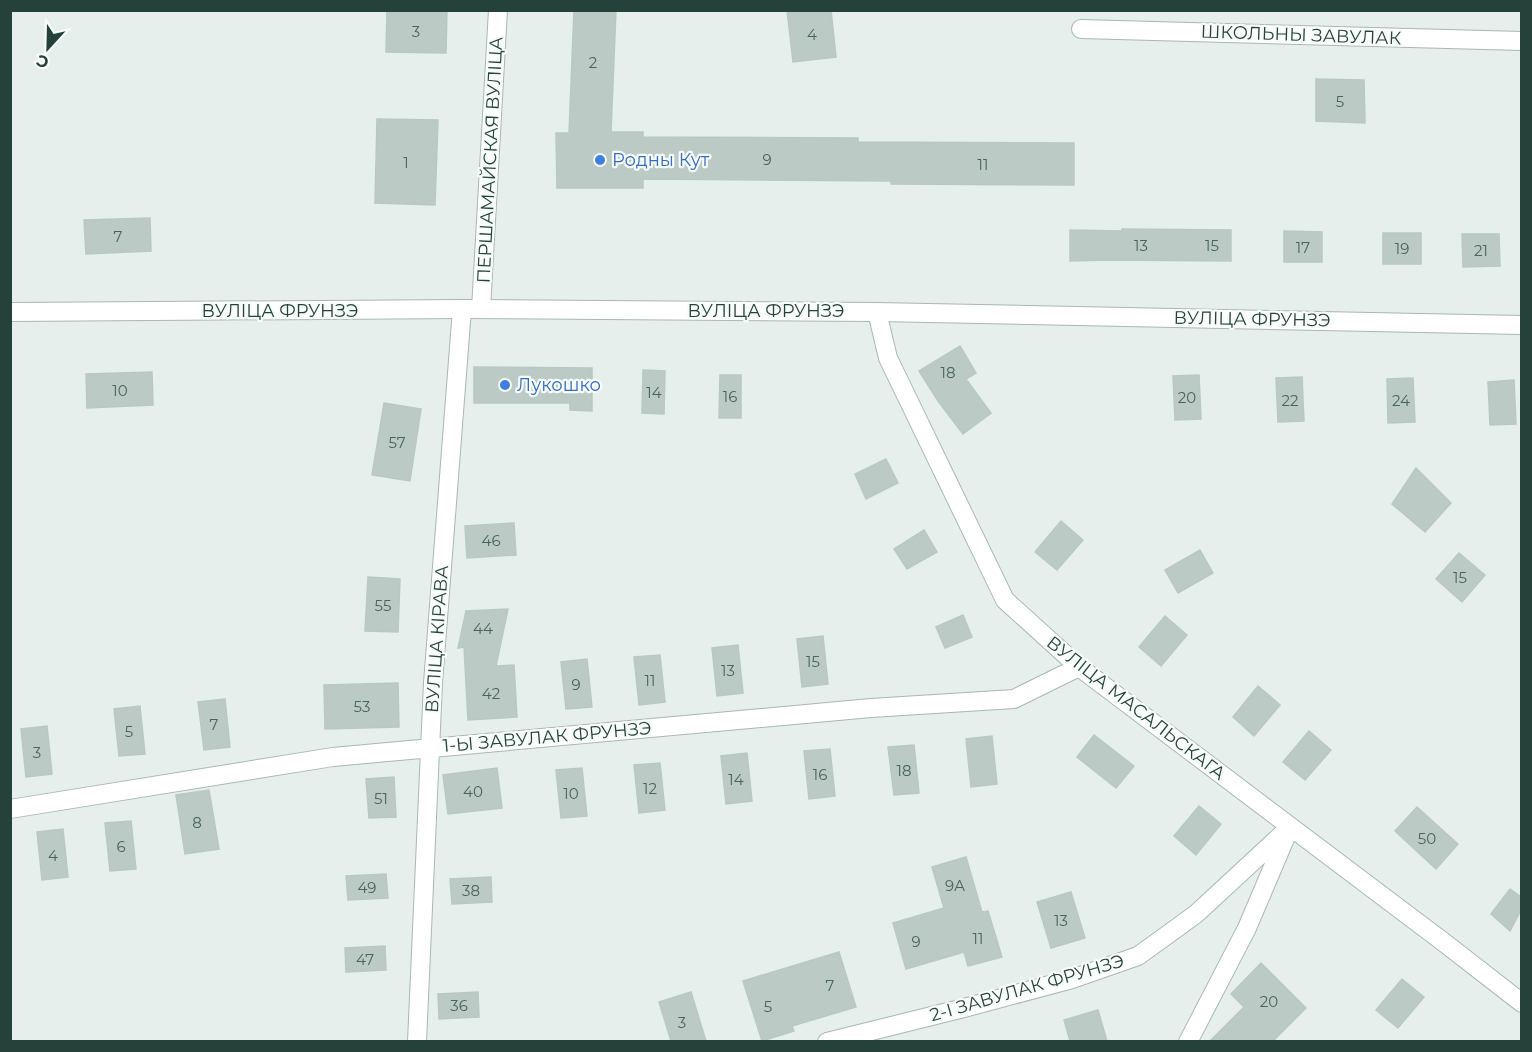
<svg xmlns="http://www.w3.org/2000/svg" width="1532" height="1052" viewBox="0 0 1532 1052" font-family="Montserrat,sans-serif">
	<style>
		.building { fill: #bbcac4; stroke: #b8c9c2; stroke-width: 1.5 }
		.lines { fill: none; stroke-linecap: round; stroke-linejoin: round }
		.minor-casing { stroke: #a8b8b2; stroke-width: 20 }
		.tertiary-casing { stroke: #a8b8b2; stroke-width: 20 }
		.minor { stroke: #fff; stroke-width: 18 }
		.tertiary { stroke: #fff; stroke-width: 18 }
		.shop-dot { fill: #3f7fe0; stroke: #f7fbf9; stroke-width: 2 }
		.labels { text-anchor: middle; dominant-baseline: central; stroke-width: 4.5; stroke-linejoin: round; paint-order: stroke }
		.number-label { font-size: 15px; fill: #4a645c }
		.street-label { font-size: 18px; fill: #24423a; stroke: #f7fbf9 }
		.shop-label { font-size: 18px; fill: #366cbe; stroke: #f7fbf9; text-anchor: start }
	</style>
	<rect width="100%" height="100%" fill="#e6efeb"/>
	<path class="building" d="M387,10H447L446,53L386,52Z
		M574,10H616L611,132H643V137L858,138V142L1074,143V185L891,184V181L643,179V188H557L556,133H569Z
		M787,10H831L836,57L793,62Z
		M1316,79L1364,80L1365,123L1316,121Z
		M377,119L438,120L435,205L375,203Z
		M150,218L151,251L86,254L84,220Z
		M1122,229L1231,230V261L1108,260L1070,261V230L1122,231Z
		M1284,231L1322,232V262H1284Z
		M1383,233H1421V264H1383Z
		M1462,234H1499L1500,266L1463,267Z
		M960,346L976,373L966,379L991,413L963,434L938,401L919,371Z
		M474,367L592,368V411L570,410V403H474Z
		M643,370L665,371L664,414L642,413Z
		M152,372L153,405L87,408L86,374Z
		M720,375H741V418H719Z
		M1199,375L1201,419L1175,420L1173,376Z
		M1302,377L1304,421L1278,422L1276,378Z
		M1413,378L1415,422L1388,423L1387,379Z
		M1514,380L1516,424L1490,425L1488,382Z
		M384,403L421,409L410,481L372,475Z
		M886,459L898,483L866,499L855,474Z
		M1416,468L1451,503L1425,532L1392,504Z
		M1061,521L1083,540L1057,570L1035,552Z
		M514,523L516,555L467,558L465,526Z
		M924,530L937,552L907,569L894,549Z
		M1200,550L1213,573L1178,593L1165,570Z
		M1459,553L1485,575L1462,602L1436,579Z
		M368,577L400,579L398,632L365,631Z
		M508,609L496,666L514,665L517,717L468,720L464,647L458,648L466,611Z
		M963,615L972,637L945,648L936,627Z
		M1165,616L1187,635L1161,666L1139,647Z
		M823,636L828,684L802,687L797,639Z
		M738,645L743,693L717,696L712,648Z
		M660,655L665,702L639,705L634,657Z
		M587,659L592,707L566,709L561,662Z
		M398,683L399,727L325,729L324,685Z
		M1258,686L1280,705L1254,736L1233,717Z
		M225,699L230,747L204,750L198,702Z
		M140,706L145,754L119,756L114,709Z
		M47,726L52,774L26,777L21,729Z
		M1309,731L1331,750L1305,780L1283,762Z
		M1094,735L1134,766L1116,788L1077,757Z
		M992,736L997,784L971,787L966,739Z
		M914,745L919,793L894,795L888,747Z
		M830,749L835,796L809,799L804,751Z
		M747,753L752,801L726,804L721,756Z
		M660,763L665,810L639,813L634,765Z
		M497,768L502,808L448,814L443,775Z
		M582,768L587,816L561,818L556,770Z
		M394,777L396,817L369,818L366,779Z
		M209,790L219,849L185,854L176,795Z
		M1199,806L1221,824L1196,855L1174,836Z
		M1417,807L1458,844L1436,869L1395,831Z
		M131,821L136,869L110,871L105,823Z
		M63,829L68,877L42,880L37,832Z
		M966,857L982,912L988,911L1002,957L968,966L964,952L906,969L893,923L944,908L932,867Z
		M386,874L388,898L348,900L346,876Z
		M491,877L492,902L452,904L450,879Z
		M1510,889L1521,897V910L1510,931L1491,914Z
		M1071,892L1085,938L1051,948L1037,902Z
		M385,946L386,970L346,972L345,948Z
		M839,952L856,1007L792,1026L794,1031L762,1041L743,981Z
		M1261,963L1306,1008L1273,1041H1210L1244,1007L1231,994Z
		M1402,979L1424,997L1398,1028L1376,1010Z
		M478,992L479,1017L439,1019L438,994Z
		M691,992L706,1041H671L659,1002Z
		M1098,1010L1107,1041H1070L1064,1020Z"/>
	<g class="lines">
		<g class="minor-casing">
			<path id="minor" d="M1081,29L1522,41
				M481,309L498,10
				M877,312L888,358L1005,600L1079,667L1446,944L1522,1003
				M10,809L333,757L871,708L1014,699L1079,667
				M417,1042L433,683L462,309
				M827,1042L964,1008L1072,979L1138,956L1196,914L1290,827
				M1188,1042L1247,928L1287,834"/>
		</g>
		<g class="tertiary-casing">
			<path id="tertiary" d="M10,312L462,309L877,312L1522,325"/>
		</g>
		<use href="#minor" class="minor"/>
		<use href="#tertiary" class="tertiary"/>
	</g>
	<g class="shop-dot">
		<circle cx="600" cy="160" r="6"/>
		<circle cx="505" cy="385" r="6"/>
	</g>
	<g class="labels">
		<g class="number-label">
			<text x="416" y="31">3</text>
			<text x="812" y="34">4</text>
			<text x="593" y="62">2</text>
			<text x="1340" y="101">5</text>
			<text x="767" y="159">9</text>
			<text x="406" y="162">1</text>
			<text x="983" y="164">11</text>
			<text x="118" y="236">7</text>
			<text x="1141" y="245">13</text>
			<text x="1212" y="245">15</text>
			<text x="1303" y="247">17</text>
			<text x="1402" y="248">19</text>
			<text x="1481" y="250">21</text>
			<text x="948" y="372">18</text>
			<text x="120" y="390">10</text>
			<text x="654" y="392">14</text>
			<text x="730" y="396">16</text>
			<text x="1187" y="397">20</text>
			<text x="1290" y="400">22</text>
			<text x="1401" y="400">24</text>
			<text x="397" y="442">57</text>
			<text x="491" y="540">46</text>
			<text x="1460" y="577">15</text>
			<text x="383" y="605">55</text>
			<text x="483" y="628">44</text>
			<text x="813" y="661">15</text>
			<text x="728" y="670">13</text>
			<text x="650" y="680">11</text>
			<text x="576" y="684">9</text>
			<text x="491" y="693">42</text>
			<text x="362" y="706">53</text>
			<text x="214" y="724">7</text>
			<text x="129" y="731">5</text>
			<text x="37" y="752">3</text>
			<text x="904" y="770">18</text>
			<text x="820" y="774">16</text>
			<text x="736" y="779">14</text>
			<text x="650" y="788">12</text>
			<text x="473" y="791">40</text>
			<text x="571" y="793">10</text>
			<text x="381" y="798">51</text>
			<text x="197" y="822">8</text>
			<text x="1427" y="838">50</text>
			<text x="121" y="846">6</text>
			<text x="53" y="855">4</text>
			<text x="955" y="885">9А</text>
			<text x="367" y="887">49</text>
			<text x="471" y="890">38</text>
			<text x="1061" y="920">13</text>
			<text x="978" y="938">11</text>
			<text x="916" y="941">9</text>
			<text x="365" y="959">47</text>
			<text x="830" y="985">7</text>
			<text x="1269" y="1001">20</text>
			<text x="459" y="1005">36</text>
			<text x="768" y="1006">5</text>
			<text x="682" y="1022">3</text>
		</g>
		<g class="street-label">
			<text transform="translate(1301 35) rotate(2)">ШКОЛЬНЫ ЗАВУЛАК</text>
			<text transform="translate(490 160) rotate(-87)">ПЕРШАМАЙСКАЯ ВУЛІЦА</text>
			<text x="280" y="311">ВУЛІЦА ФРУНЗЭ</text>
			<text x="766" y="311">ВУЛІЦА ФРУНЗЭ</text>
			<text transform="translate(1252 319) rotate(1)">ВУЛІЦА ФРУНЗЭ</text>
			<text transform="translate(437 639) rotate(-86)">ВУЛІЦА КІРАВА</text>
			<text transform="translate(1136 708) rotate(38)">ВУЛІЦА МАСАЛЬСКАГА</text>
			<text transform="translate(547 737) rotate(-5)">1-Ы ЗАВУЛАК ФРУНЗЭ</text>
			<text transform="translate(1027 988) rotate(-16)">2-І ЗАВУЛАК ФРУНЗЭ</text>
		</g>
		<g class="shop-label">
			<text x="612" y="160">Родны Кут</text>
			<text x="517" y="385">Лукошко</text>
		</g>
	</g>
	<rect width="1532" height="1052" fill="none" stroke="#24423a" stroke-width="24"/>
	<g transform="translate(48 48) rotate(202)" stroke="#f7fbf9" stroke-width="4.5" paint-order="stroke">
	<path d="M0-4.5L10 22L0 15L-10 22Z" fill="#24423a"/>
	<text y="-9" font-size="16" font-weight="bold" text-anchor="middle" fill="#24423a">С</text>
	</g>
</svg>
